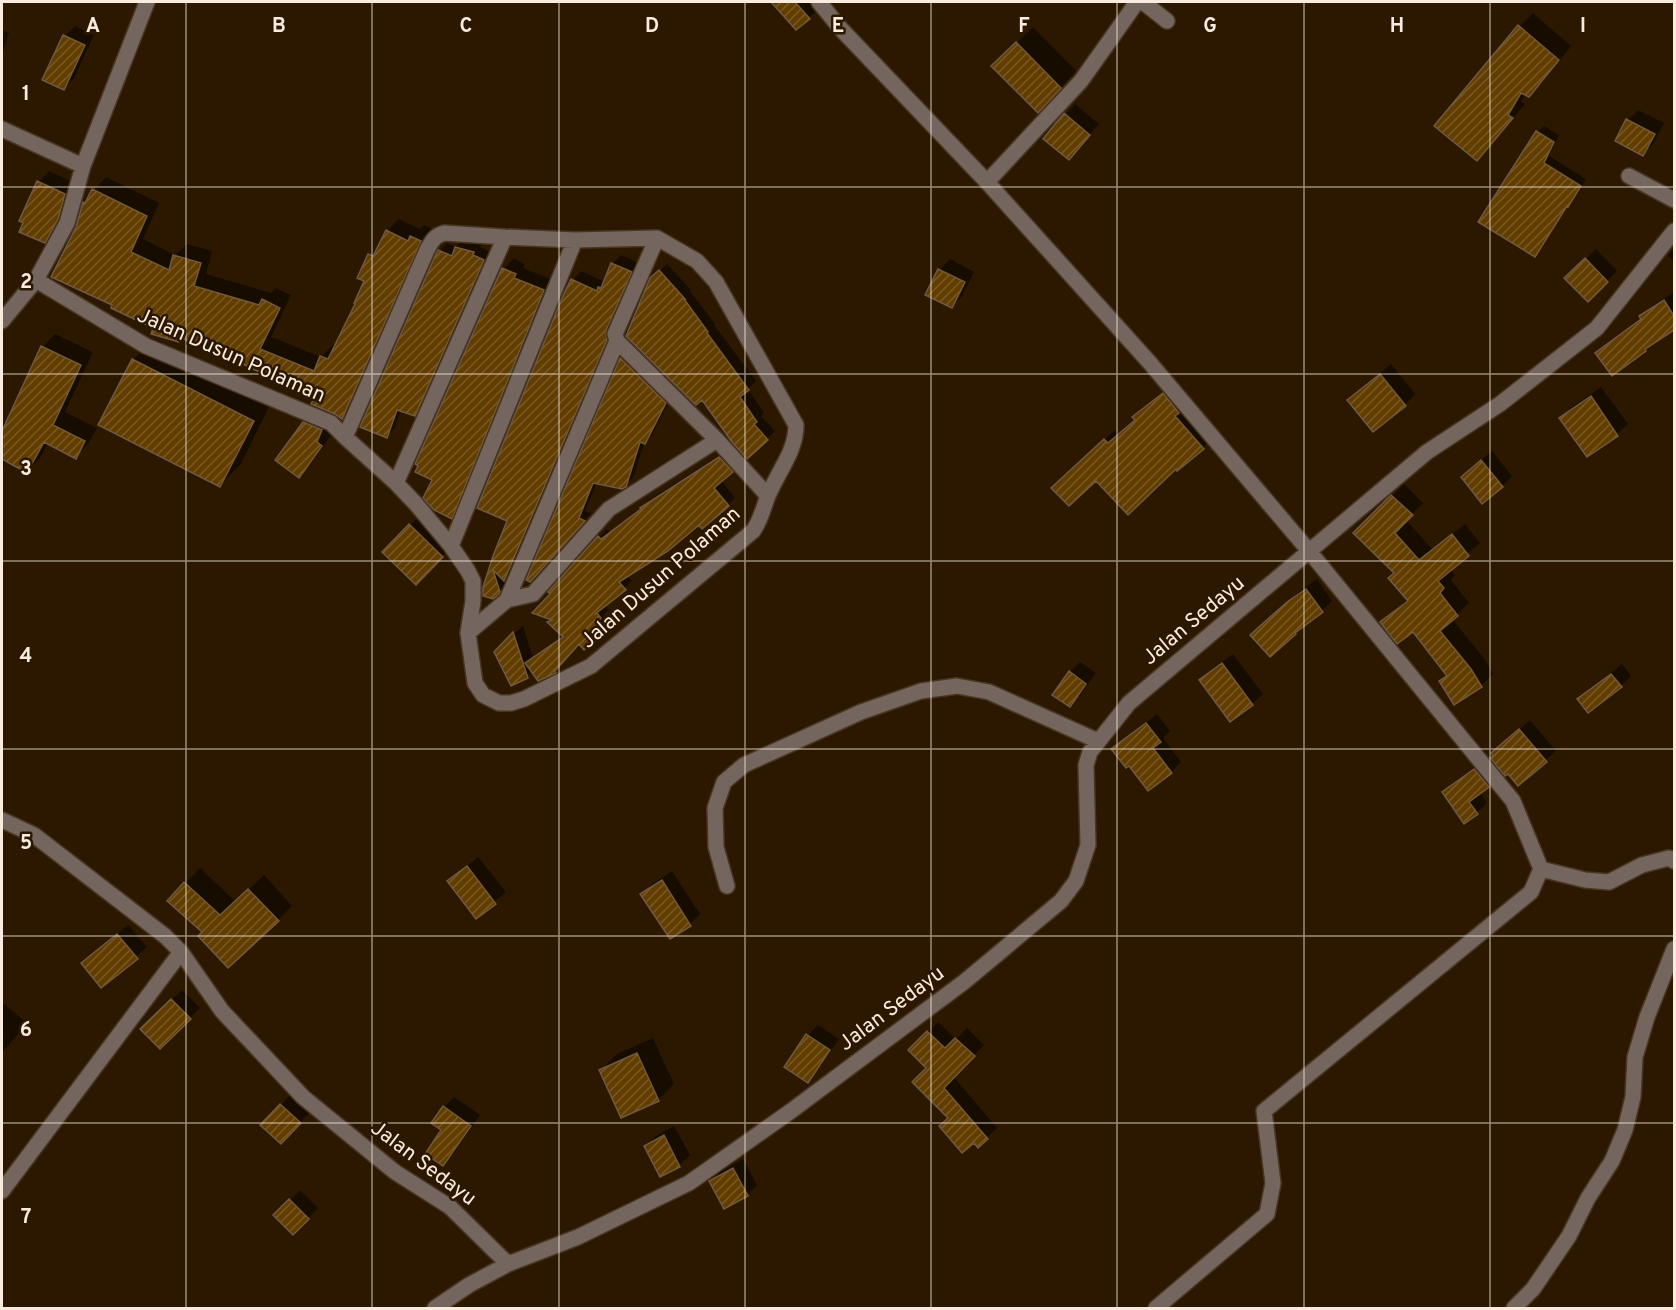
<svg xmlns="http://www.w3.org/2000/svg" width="1676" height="1310" viewBox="0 0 1676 1310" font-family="Overpass,sans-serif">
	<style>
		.shadow { fill: #0007 }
		.building { fill: url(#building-hatch); stroke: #6f593f; stroke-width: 1.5 }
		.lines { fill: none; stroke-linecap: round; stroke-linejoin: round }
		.minor-casing { stroke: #493620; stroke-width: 18 }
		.minor { stroke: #74655e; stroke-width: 15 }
		.grid { fill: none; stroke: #f9ebdd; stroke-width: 1.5; stroke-opacity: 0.55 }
		.labels { text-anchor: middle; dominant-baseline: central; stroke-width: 5; stroke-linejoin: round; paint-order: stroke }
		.street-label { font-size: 21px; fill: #f9ebdd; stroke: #2c1801 }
		.grid-label { font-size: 20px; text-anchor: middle; font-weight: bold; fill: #f9ebdd; stroke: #2c1801; stroke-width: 5; stroke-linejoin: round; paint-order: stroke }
	</style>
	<defs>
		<pattern id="building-hatch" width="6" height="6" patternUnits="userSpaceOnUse" patternTransform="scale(1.5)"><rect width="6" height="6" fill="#623d00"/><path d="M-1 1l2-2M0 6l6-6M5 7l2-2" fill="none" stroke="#795925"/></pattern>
	</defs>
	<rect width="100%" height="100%" fill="#2c1801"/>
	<path class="shadow" d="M777,2H814L819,8L809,18L775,4Z
		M1533,13L1571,46L1543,82L1529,95L1525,93L1521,102L1525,104L1490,146L1477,159L1436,126L1520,26Z
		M75,26L94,35L74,78L64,88L65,36Z
		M1033,27L1076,71L1053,96L993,66Z
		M2,30L9,33L2,54Z
		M1075,104L1099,124L1069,158L1065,115Z
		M1638,110L1664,123L1653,144L1643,154L1628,120Z
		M1544,126L1559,135L1549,156L1586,179L1575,198L1569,204L1541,249L1535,255L1537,132Z
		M49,171L75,183L68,208L55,231L44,242L25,222L21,220L39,182Z
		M106,177L159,203L143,239L175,255L187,244L212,251L206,274L271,293L276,288L291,295L271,337L321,357L334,344L337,346L366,281L370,255L381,244L387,231L399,219L420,229L424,225L432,229L354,405L342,417L318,394L238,353L181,337L178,340L114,305L77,228L84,203L90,197L94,190Z
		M463,240L481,244L480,247L491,252L422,407L415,414L401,410L394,429L387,436L437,255L447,243L456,247Z
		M1674,248V261L1668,256Z
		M1596,249L1617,271L1588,300L1567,278Z
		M621,255L639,263L615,331L513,571L506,577L508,582L492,598L484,595L508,520L573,280L581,271L605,282L612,264Z
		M514,258L525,264L523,268L553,280L461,507L451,517L434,479L503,269Z
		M950,259L974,272L962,296L951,307L927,294L939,270Z
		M667,264L691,290L690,291L715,324L714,325L756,381L748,389L764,413L761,416L775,431L747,457L651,279Z
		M1674,292V328L1654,341L1645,350L1612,374L1597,353L1607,343L1642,317L1641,316L1652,306Z
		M55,334L93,352L65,412L97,428L88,444L75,457L48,443L40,458L27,471L6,460L2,469V425L10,416L42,347Z
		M154,339L273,399L241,464L220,485L133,360Z
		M629,352L672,395L652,435L644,443L633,478L625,485L597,482L585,511L591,513L538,573L528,579L622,359Z
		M1391,364L1415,394L1405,405L1373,430L1349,400L1359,390Z
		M1174,384L1213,438L1203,448L1176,467L1096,479L1063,478L1115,430L1119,434L1136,419L1134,417L1145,407Z
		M1601,387L1628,424L1617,434L1587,455L1561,418L1571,408Z
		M314,412L332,420L326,431L331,435L309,466L299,476L304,423Z
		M728,450L739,463L721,480L735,498L728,505L699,523L627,575L632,581L604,605L608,610L602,616L609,624L602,632L579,642L555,671H532L527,676L496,652L523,625L533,658L564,636L549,621L552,618L553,594L550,592L607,529L610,532L642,508L649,500Z
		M1492,451L1512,476L1502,486L1473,467Z
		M1404,484L1423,503L1406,520L1432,549L1465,524L1480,543L1450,569L1455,575L1451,580L1469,603L1452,619L1483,657L1493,674L1481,686L1454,703L1441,681L1448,674L1413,630L1382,622L1409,599L1396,573L1355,533Z
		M420,515L452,546L416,583L384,552Z
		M1317,579L1332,601L1322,611L1262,625L1299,592Z
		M1233,654L1263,694L1252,704L1230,720L1201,680L1211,670Z
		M1080,662L1096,673L1080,695L1070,705V672Z
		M1622,664L1631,676L1621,686L1579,700L1590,689Z
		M1157,714L1170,731L1163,738L1181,762L1171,772L1129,764L1113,749L1124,739Z
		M1530,720L1556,751L1519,784L1493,753Z
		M1485,760L1498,776L1480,792L1487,803L1477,813L1444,793L1454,782Z
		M478,857L506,892L476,917L448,882Z
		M200,868L236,902L264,875L292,906L278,920L204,932L185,883Z
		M672,871L700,914L690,924L670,937L642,895L652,884Z
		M128,925L147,947L102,986L83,963L93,953Z
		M182,990L200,1008L160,1047L142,1029Z
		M4,1004L27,1023L2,1053V1006Z
		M938,1022L956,1039L967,1028L984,1045L953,1076L997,1128L978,1146L950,1117L928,1068L910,1050Z
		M818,1025L839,1039L818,1070L808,1081L786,1066L808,1035Z
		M653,1038L674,1084L658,1100L601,1070L617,1054Z
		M291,1094L310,1112L292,1132L281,1105Z
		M454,1097L480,1115L453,1154L442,1164L444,1107Z
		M674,1126L690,1155L679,1166L661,1175L645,1146L656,1136Z
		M743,1159L757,1185L747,1195L711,1181L721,1171Z
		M300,1190L318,1208L293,1233L276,1215Z"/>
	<path class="building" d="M771,2H795L810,19L796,30Z
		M1518,25L1559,60L1529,97L1521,93L1508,115L1513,118L1477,161L1434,126Z
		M63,35L85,45L64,90L42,80Z
		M1016,42L1061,88L1038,113L991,66Z
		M1064,113L1090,135L1069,160L1043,139Z
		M1626,119L1655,134L1643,156L1615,141Z
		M1536,131L1554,142L1544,163L1581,186L1568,207L1567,206L1535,257L1478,222Z
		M37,181L65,194L58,219L45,243L19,232L23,223L19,221Z
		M92,189L147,216L131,252L169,270L173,255L201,263L194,286L259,305L262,299L280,308L260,349L314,371L320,356L328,359L355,304L354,303L364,281L357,278L368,254L373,256L386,230L408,241L410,236L421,241L342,419L335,414L311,404L316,395L255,370L233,359L236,354L180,338L179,342L151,334L153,328L111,308L112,305L51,277L76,227L83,202L85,203Z
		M455,247L474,252L473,255L484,260L415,416L397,410L387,438L360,427L436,254L438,250L452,256Z
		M1585,258L1608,282L1588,302L1564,278Z
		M611,263L632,272L606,330L607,340L504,581L493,570L500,592L499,594L493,599L483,596V587L493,556L507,521L477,508L562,298L571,279L597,291L598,287L601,288Z
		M502,268L516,274L514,278L544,290L452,519L434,510L423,498L432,480L415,472L418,466L415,464Z
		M938,269L965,282L952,308L925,295Z
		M659,270L685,299H684L708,332L707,333L749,390L740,397L757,422L754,424L768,440L747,459L732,442L702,400L696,405L626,336L650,278Z
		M1664,300L1674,316V330L1645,349L1646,351L1612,376L1595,353L1641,319L1639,316Z
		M41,346L81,365L53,425L85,441L76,459L44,442L27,473L2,459V431Z
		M620,358L666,403L645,444L640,442L626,487L622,489L593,483L579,518L585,521L530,582L526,580Z
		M132,359L254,421L220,487L98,425Z
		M1380,374L1406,406L1373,432L1347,400Z
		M1163,393L1179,413L1175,416L1204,449L1177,471L1176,469L1128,515L1096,481L1069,506L1051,488L1104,439L1108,443L1135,420L1132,417Z
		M1591,396L1618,436L1587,457L1559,418Z
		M303,422L322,430L317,442L322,446L299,478L275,460Z
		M719,457L733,472L714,488L729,506L702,529L699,525L668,551L619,582L626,590L594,615L597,613L601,618L596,625L603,633L584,650L579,644L555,671L556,673L538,681L525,663L563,637L547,622L552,620L532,613L550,594L548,592L598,536L601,539L641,509L640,508Z
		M1481,460L1503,487L1482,504L1461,477Z
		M1391,495L1413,515L1395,533L1419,560L1452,534L1469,556L1438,581L1444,588L1440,593L1458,616L1440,631L1471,669L1482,687L1454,705L1439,681L1447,676L1413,632L1397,644L1380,622L1408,601L1388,578L1394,573L1353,533Z
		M409,524L443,557L416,585L382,552Z
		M1306,589L1323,612L1295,633L1296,634L1270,657L1250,635L1287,602Z
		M513,632L528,678L511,686L494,652Z
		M1222,663L1253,705L1230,722L1199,680Z
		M1069,671L1086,684L1070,707L1052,695Z
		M1611,674L1622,687L1588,713L1577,699Z
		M1146,723L1161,742L1153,748L1172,773L1148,791L1129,766L1126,768L1111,749Z
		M1519,729L1547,762L1518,786L1508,774L1505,776L1490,758L1493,756L1491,753Z
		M1474,769L1489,787L1469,802L1478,814L1464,824L1442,792Z
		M467,866L496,904L476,919L447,881Z
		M662,880L691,926L670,939L640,894Z
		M184,882L220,915L248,889L279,921L228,968L198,936L202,932L167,901Z
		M117,934L138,959L101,988L81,963Z
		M171,999L191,1019L160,1049L140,1029Z
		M927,1031L945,1048L955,1038L975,1056L944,1088L988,1139L978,1148L974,1143L962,1153L939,1126L948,1118L912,1082L926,1068L908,1050Z
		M806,1034L830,1050L808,1083L784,1067Z
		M637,1053L659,1101L621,1118L599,1070Z
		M280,1104L301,1123L281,1144L260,1125Z
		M443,1106L471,1126L443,1166L425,1154L441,1130L431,1123Z
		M664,1135L680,1167L660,1177L644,1146Z
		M733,1168L748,1196L724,1209L709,1181Z
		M289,1199L309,1219L293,1235L273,1215Z"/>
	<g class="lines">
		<g class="minor-casing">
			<path id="minor" d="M819,2L841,29L987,182L1150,363L1309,551L1513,801L1541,869L1531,892L1264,1111L1273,1183L1267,1214L1156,1308
				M1143,2L1167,21
				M2,129L83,166L67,223L36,280
				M83,166L147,2
				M1629,176L1674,200
				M987,182L1081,81L1137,2
				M657,238L615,334L617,341L717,440L768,496
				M2,321L36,280L146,346L331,423L345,437L427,250C432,241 434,236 444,233L505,237L575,240L657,238L697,261L716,282L796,425C796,452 778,471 768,496C763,508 761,520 753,531L591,666L524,699L511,703H499L483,695L475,683L468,633L473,601V581L468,571L451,546L416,504L396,483L345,437
				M396,483L505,237
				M451,546L575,240
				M507,600L617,341
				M468,633L507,600L533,594L609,509L717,440
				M2,820L34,835L165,936L181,952L222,1011L303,1097L395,1172L450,1207L508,1264L578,1237L689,1183L791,1111L964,982L1061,901L1076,881L1088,845L1086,765L1090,752L1129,703L1427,452L1500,404L1597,328L1674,231
				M1541,869L1585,880L1609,882L1642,865L1669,858L1674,861
				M727,886L716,847L715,808L724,782L744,765L861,712L921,691L957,686L989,692L1098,741
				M2,1191L181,952
				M435,1308L469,1285L508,1264
				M1514,1308L1533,1289L1569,1236L1588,1198L1612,1161L1625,1130L1633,1097L1635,1057L1647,1017L1674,949"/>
		</g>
		<use href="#minor" class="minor"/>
	</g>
	<path class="grid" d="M186,2V1308M372,2V1308M559,2V1308M745,2V1308M931,2V1308M1117,2V1308M1304,2V1308M1490,2V1308M2,187H1674M2,374H1674M2,561H1674M2,749H1674M2,936H1674M2,1123H1674"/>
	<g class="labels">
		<g class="street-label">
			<text transform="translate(231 356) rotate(24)">Jalan Dusun Polaman</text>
			<text transform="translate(661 578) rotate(-41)">Jalan Dusun Polaman</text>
			<text transform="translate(1194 621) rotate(-40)">Jalan Sedayu</text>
			<text transform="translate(892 1009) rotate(-37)">Jalan Sedayu</text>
			<text transform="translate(423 1164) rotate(37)">Jalan Sedayu</text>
		</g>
	</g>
	<g class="grid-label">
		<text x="93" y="32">A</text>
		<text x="279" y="32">B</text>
		<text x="466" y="32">C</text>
		<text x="652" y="32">D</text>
		<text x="838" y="32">E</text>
		<text x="1024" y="32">F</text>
		<text x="1210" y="32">G</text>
		<text x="1397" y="32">H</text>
		<text x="1583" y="32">I</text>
		<text x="26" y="100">1</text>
		<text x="26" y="288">2</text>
		<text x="26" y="475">3</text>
		<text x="26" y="662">4</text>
		<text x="26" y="849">5</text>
		<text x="26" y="1036">6</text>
		<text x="26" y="1223">7</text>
	</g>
	<rect width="1676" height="1310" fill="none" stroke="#f9ebdd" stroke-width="6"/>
</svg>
